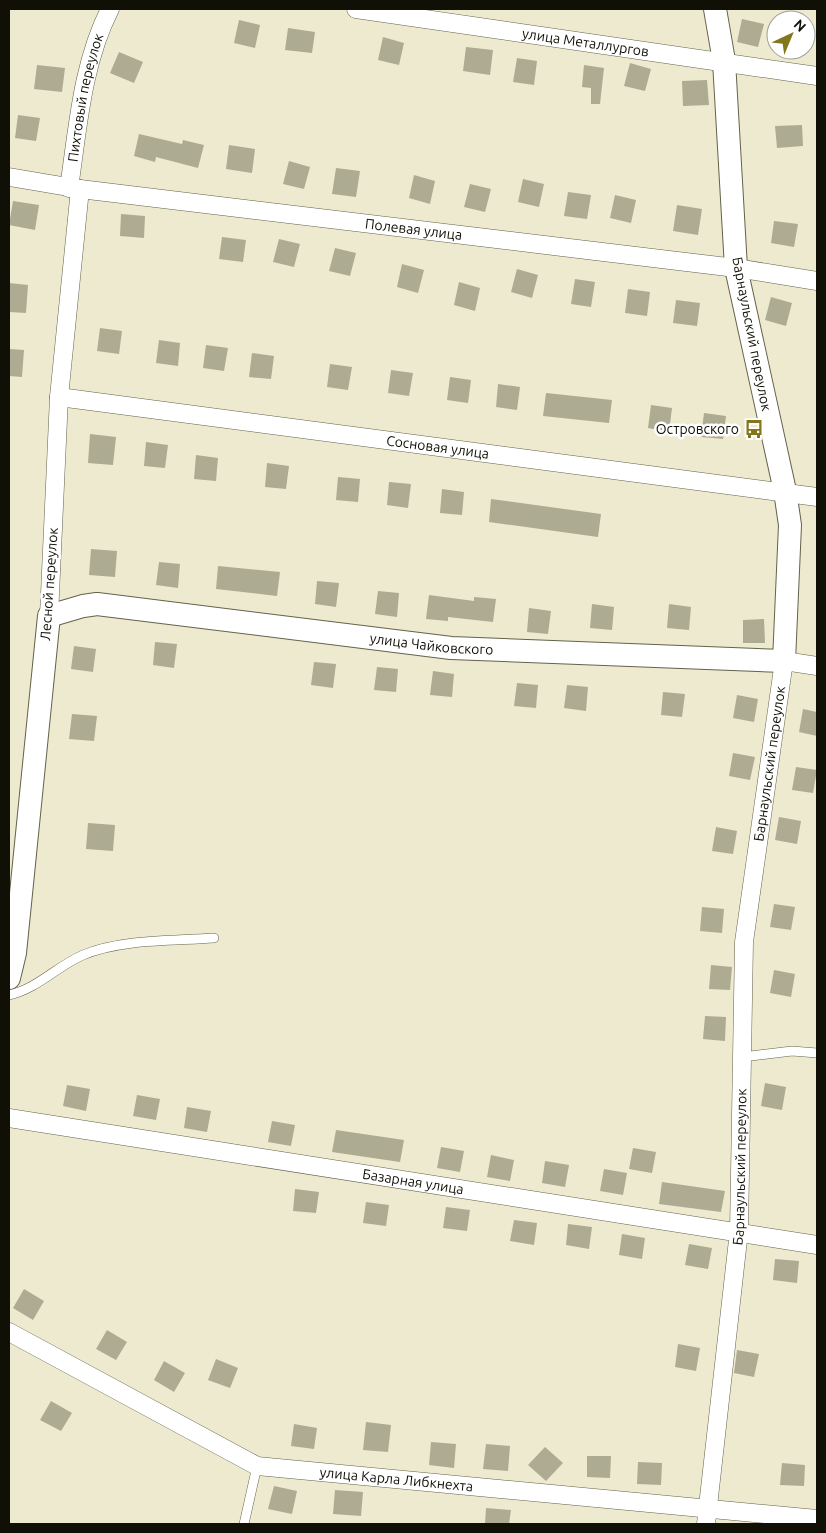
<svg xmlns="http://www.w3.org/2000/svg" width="826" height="1533" viewBox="0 0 826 1533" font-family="Ubuntu,sans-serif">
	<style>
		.building { fill: #aeab93 }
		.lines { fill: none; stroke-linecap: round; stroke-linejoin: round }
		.service-casing { stroke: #64624b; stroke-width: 10 }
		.minor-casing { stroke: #64624b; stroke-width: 19 }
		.tertiary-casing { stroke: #64624b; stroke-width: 24 }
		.service { stroke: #fff; stroke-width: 9 }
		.minor { stroke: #fff; stroke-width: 18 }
		.tertiary { stroke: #fff; stroke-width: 22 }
		.labels { text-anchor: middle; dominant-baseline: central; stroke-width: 5; stroke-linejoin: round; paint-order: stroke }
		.street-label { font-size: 14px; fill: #111007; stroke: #fff }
		.poi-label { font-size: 14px; fill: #111007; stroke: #fff; text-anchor: end }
	</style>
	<rect width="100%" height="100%" fill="#edead0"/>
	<path class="building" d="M742,19L764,24L758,47L737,42Z
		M239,20L260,25L255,48L234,43Z
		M288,28L315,32L312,53L285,50Z
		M383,37L404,43L399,65L378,60Z
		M466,47L493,50L490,75L463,71Z
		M119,52L143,62L134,83L110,73Z
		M517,58L537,61L534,85L513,82Z
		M630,63L651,69L645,91L624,86Z
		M37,65L65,68L62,92L34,89Z
		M584,65L604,68L600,104H591V88L582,87Z
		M707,80L709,105L683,106L682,81Z
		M18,115L40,118L36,141L15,138Z
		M802,125L803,146L777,148L775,126Z
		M139,134L182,144L183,140L204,145L198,168L156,157L155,162L134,156Z
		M229,145L255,149L252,173L226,169Z
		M289,161L310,167L304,189L283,184Z
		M336,168L360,171L356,197L332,194Z
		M414,175L435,181L430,204L409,198Z
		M523,179L544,184L539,207L518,202Z
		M470,184L491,189L485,212L464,207Z
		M568,192L591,195L587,219L564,216Z
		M615,195L636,200L631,223L610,218Z
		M13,201L39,205L35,230L9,225Z
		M677,205L702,209L698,235L673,231Z
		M121,214L145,216L144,238L120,236Z
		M774,221L798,224L794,247L771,243Z
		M222,237L246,240L243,262L219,259Z
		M279,239L300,244L294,267L273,262Z
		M335,248L356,253L350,276L329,271Z
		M402,264L424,270L418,293L397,287Z
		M517,269L538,275L532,298L511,292Z
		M575,279L595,282L591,307L571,304Z
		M459,282L480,288L475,311L454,305Z
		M9,283L28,285L26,313L9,312Z
		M628,289L650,292L647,316L625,313Z
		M771,297L792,303L786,326L765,320Z
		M676,300L700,303L697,326L673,323Z
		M100,328L122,331L119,354L97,351Z
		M159,340L180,343L178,366L156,363Z
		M206,345L228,348L224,371L203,368Z
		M9,349L24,350L22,377L9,376Z
		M252,353L274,356L271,379L249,377Z
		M330,364L352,367L348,390L327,387Z
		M391,370L413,373L409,396L388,393Z
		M450,377L471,380L468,403L447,400Z
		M498,384L520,387L517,410L496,407Z
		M546,393L612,400L609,423L543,416Z
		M651,405L672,408L669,432L648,428Z
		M704,413L726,416L723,439L701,437Z
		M90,434L116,437L113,465L88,463Z
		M146,442L168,445L165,468L144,466Z
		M196,455L218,458L216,481L194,479Z
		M267,463L289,466L286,489L265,487Z
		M338,477L360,479L358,502L336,500Z
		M389,482L411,484L408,508L387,505Z
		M442,489L464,492L462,515L440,513Z
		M491,499L601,514L598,537L489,522Z
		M91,549L117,551L115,577L89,575Z
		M159,562L180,564L178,588L156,585Z
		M218,566L280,572L277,596L216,589Z
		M317,581L339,583L336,607L315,604Z
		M378,591L399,593L397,617L375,614Z
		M429,595L474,601V597L496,599L493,622L448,617V621L426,619Z
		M592,604L614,607L612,630L590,628Z
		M669,604L691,607L689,630L667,628Z
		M529,608L551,611L548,634L527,632Z
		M764,619L765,643H743V620Z
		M155,642L177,644L174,668L153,665Z
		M74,646L96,649L93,672L71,669Z
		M314,662L336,664L333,688L311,685Z
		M377,667L398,669L396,692L374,690Z
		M433,671L454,674L452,697L430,695Z
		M517,683L538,685L536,708L514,706Z
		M567,685L588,687L586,711L564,708Z
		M663,692L685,694L682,717L661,715Z
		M737,695L758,699L754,722L733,718Z
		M803,709L817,712V736L799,732Z
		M72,714L97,716L94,741L69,739Z
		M733,753L755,757L750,780L729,776Z
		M796,767L817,770L813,793L792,790Z
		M779,817L801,821L797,844L775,840Z
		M88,823L115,825L113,851L86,849Z
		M716,827L737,831L733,854L712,851Z
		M774,904L795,907L791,930L770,927Z
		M702,907L724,909L722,933L700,931Z
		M711,965L732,967L730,990L709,989Z
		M774,970L795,974L791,997L770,993Z
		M705,1016L726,1017L725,1041L703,1039Z
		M765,1083L786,1087L782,1110L761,1106Z
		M67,1085L90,1089L86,1111L63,1106Z
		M137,1095L160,1099L156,1120L133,1116Z
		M187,1107L211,1111L207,1132L184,1128Z
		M272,1121L295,1125L291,1146L268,1142Z
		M336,1130L404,1140L400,1162L332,1152Z
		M441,1147L464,1151L460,1172L437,1168Z
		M633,1148L656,1152L652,1173L629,1169Z
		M491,1155L514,1160L510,1181L487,1177Z
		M545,1161L569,1165L565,1187L542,1183Z
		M604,1169L627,1173L623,1195L600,1191Z
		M662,1182L725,1191L721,1212L659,1204Z
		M295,1189L319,1192L316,1213L293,1211Z
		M366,1202L389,1205L386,1226L363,1223Z
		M446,1207L470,1210L467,1231L443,1228Z
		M514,1220L537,1223L534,1245L510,1241Z
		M568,1224L592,1227L589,1249L566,1245Z
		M622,1234L645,1238L642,1259L619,1255Z
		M689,1244L712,1248L708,1269L685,1265Z
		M775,1259L799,1261L797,1283L773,1280Z
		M24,1289L44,1301L33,1320L13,1308Z
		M107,1330L127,1342L116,1360L96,1349Z
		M678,1344L700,1348L696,1371L675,1367Z
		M737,1350L759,1354L754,1377L734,1373Z
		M216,1359L238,1368L230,1388L208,1380Z
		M164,1361L185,1373L174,1392L154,1380Z
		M51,1401L72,1413L61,1431L40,1420Z
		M366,1422L391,1425L388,1452L363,1450Z
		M294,1424L317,1428L314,1449L291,1446Z
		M431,1442L456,1444L454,1468L429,1465Z
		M486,1444L510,1446L508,1471L483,1469Z
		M545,1447L563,1463L546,1481L528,1465Z
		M587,1456H611L610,1478L587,1477Z
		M638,1462L662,1463L661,1485L637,1484Z
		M782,1463L805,1465L804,1486L780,1485Z
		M274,1486L297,1491L292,1514L268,1509Z
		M335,1490L363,1492L361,1516L333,1514Z
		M486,1508L511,1510L509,1524H485Z"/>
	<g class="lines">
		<g class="service-casing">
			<path id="service" d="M9,995C37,989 57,966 83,955C120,939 173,941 214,938
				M742,1057L792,1051L817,1053
				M244,1524L257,1466"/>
		</g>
		<g class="minor-casing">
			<g id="minor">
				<path id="s1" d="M356,9L817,76"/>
				<path id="s2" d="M9,177L80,189L736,268L817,281"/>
				<path id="s3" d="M69,188C78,127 82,64 110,9"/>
				<path id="s4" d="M59,397L817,497"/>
				<path d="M49,616L59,397L80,189"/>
				<path id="s5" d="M9,1118L817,1245"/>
				<path id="s6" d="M9,1332L257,1466L817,1519"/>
				<path id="s7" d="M706,1524L739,1231L744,942L784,661L817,666"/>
			</g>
		</g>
		<g class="tertiary-casing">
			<g id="tertiary">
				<path id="s8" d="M9,978L15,953L49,616L83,606L97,604L451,648L784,661L790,525L785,491L736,268L724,61L715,9"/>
			</g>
		</g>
		<use href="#service" class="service"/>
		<use href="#minor" class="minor"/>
		<use href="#tertiary" class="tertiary"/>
	</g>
	<defs>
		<g id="bus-bare" transform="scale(1.5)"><path d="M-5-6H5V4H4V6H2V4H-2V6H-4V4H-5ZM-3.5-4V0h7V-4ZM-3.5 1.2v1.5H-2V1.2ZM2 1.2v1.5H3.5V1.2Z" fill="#82771b" stroke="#fff" stroke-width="2.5" paint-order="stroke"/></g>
	</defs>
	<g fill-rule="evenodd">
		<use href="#bus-bare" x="754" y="429"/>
	</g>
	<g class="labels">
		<g class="street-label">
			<text stroke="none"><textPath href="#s1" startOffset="232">улица Металлургов</textPath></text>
			<text stroke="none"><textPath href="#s3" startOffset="92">Пихтовый переулок</textPath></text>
			<text stroke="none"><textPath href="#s2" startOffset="408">Полевая улица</textPath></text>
			<text transform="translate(752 334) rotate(79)">Барнаульский переулок</text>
			<text stroke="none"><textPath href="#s4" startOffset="382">Сосновая улица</textPath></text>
			<text transform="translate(49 584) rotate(-86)">Лесной переулок</text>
			<text stroke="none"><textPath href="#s8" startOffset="751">улица Чайковского</textPath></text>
			<text stroke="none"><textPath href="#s7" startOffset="764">Барнаульский переулок</textPath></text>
			<text stroke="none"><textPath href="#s7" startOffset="359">Барнаульский переулок</textPath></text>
			<text stroke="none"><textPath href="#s5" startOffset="409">Базарная улица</textPath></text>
			<text stroke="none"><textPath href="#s6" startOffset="422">улица Карла Либкнехта</textPath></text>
		</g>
		<g class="poi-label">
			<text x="739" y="429">Островского</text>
		</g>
	</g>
	<rect width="826" height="1533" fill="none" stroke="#111007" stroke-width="20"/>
	<g transform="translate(791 35) rotate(44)"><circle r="24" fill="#ffffff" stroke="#a09f9c"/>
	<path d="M0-4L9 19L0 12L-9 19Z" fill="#82771b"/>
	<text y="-8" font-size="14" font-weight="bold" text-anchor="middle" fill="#111007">N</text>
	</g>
</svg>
